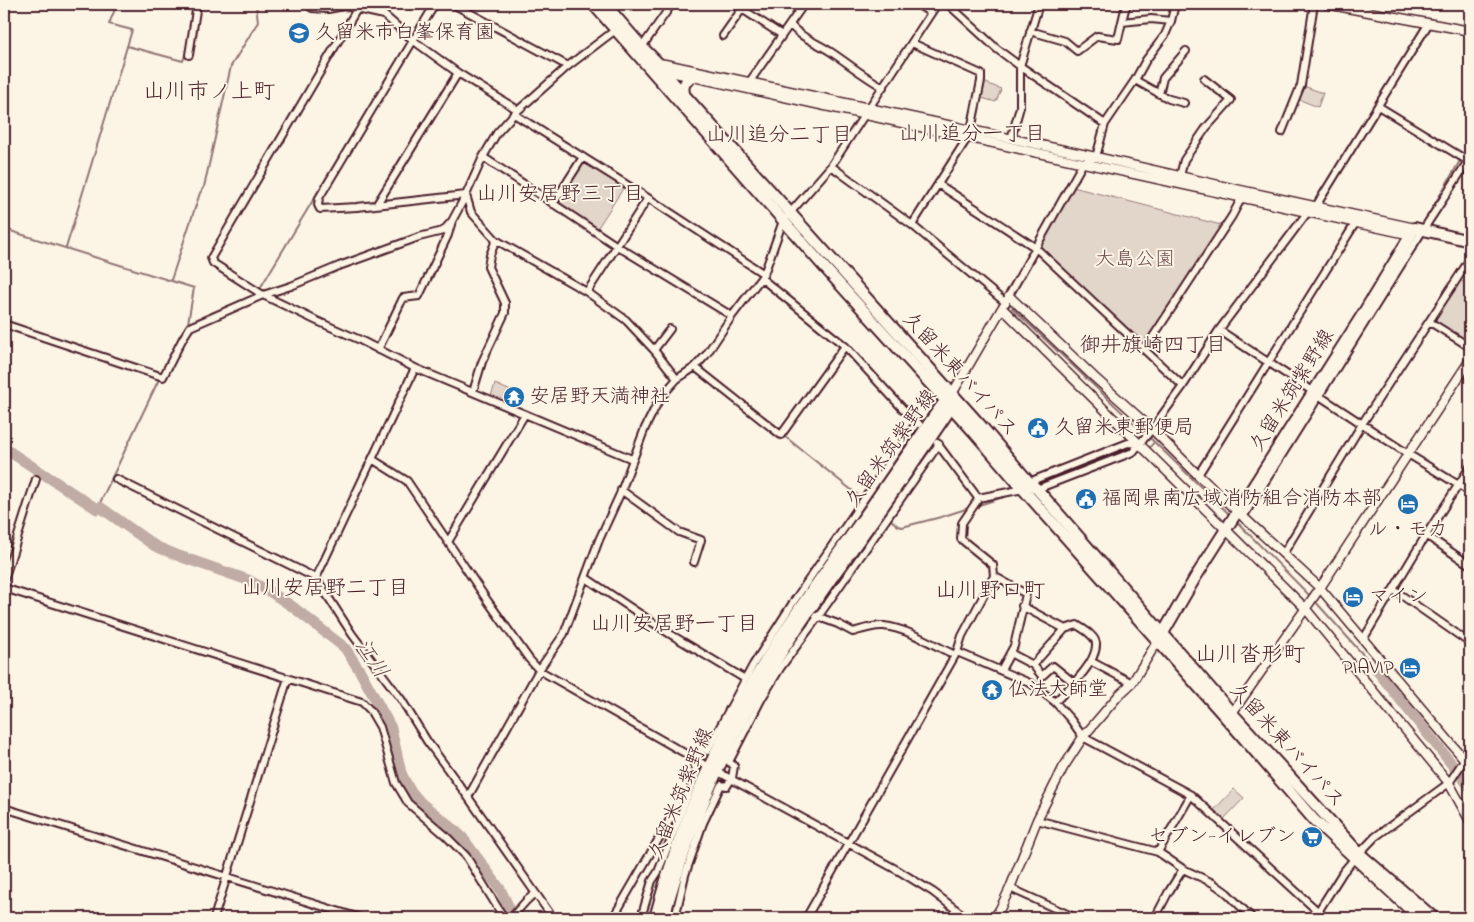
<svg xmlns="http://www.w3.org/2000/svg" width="1474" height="922" viewBox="0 0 1474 922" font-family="'Indie Flower','Klee One',sans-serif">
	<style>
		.green { fill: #e2d5ca; stroke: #967a7a }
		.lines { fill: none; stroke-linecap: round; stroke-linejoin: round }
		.stream { stroke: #917474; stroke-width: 2 }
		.river { stroke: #c0aca5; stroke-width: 11 }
		.minor-casing { stroke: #4a1f2b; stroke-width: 10 }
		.tertiary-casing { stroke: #4a1f2b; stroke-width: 11 }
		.primary-casing { stroke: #4a1f2b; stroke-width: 14 }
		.trunk-casing { stroke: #4a1f2b; stroke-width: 14 }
		.minor { stroke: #fcf5e5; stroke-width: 6 }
		.tertiary { stroke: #fcf5e5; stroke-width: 8 }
		.primary { stroke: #fcf5e5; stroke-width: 10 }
		.trunk { stroke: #fcf5e5; stroke-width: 10 }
		.labels { text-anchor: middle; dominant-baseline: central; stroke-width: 4; stroke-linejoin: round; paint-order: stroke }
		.poi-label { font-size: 20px; fill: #4a1f2b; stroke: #fcf5e5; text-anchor: start }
		.park-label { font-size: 20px; fill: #704c53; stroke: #fcf5e5 }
		.street-label { font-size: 20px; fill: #4a1f2b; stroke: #fcf5e5 }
		.neighbourhood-label { font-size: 21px; fill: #4a1f2b; stroke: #fcf5e5 }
		.water-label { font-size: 21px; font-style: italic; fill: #6d4950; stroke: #fcf5e5 }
		.quarter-label { font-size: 22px; fill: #4a1f2b; stroke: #fcf5e5 }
	</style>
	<rect width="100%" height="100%" fill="#fcf5e5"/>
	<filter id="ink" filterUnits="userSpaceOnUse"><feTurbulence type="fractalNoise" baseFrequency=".02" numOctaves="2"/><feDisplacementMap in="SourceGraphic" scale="10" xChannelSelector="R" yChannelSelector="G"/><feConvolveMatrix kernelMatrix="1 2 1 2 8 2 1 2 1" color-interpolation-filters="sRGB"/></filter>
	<g filter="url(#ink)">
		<path class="green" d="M981,81L1001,89L996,102L978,97Z
			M1301,85L1323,93L1318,107L1295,98Z
			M583,157L626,184L595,232L553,204Z
			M1069,186L1225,226L1145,349L1133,340L1122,323L1036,248Z
			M1460,280L1470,286V343L1467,342L1436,322V319Z
			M495,384L511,391L506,406L490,399Z
			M1234,789L1244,798L1222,821L1212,812Z"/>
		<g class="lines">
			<path class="stream" d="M127,46L183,61L187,49
				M1464,155L1470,147
				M1422,226L1461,159
				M4,229L194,288L188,323L256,294
				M66,248L132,30L109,24L117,4
				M171,280L200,193L204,187L231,66L258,22L256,4
				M259,290L431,4
				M1012,308L1145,434
				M182,335L188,323
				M162,372L167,363
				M783,435L859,496
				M1149,437L1230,515
				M1147,448L1150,447L1154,442
				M976,506L1010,495
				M97,509L160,377
				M891,520L898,526L902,527L941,517L969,508
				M1235,520L1311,597
				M1314,600L1376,669
				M1460,774L1465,765"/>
			<path class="river" d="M4,448L97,509L100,507L155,546L179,556L248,580L269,591L293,607L345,648L360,671L391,728L401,773L409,789L421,803L449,825L462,837L500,889L514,918
				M1376,669L1470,787"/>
			<g class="minor-casing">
				<path id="minor" d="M308,4L312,8L328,9L344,6L357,9
					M435,4L319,198L318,205L320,209L357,207L466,195
					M453,4L568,66
					M917,4L931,13
					M948,4L997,49L1020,66L1105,124
					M1122,22L1151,19L1171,21
					M790,24C799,37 818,43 831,52C849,64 865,77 883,87
					M1030,31L1065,41L1077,51L1097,36L1118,39L1125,9L1128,4
					M723,36L742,9L782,35
					M642,47L672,4
					M189,55L197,4
					M1135,80L1169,99L1184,103
					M748,84L804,4
					M1159,94L1163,78L1186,51
					M1378,106L1468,161
					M518,110L458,73L414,41L384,15L357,9L211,258L213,263L263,295L317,321L358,339L415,368L632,459
					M514,114L648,198L764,274
					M1282,132L1301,85L1314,4
					M1011,139L1020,107V66L1039,4
					M483,157L617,246L732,316
					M831,166L912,225L1006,303
					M1180,176L1184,160L1206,128L1231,100L1204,79
					M938,184L1036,248L1183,386
					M466,195L471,212L496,240L587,292L626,320L654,350L677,379
					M377,204L458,73
					M553,204L583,157
					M912,225L968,137L971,130L981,81V74L912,43
					M761,278L845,346L904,410L919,424
					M587,292L648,198
					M1002,308L1083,163L1096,157L1105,124L1135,80L1146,60L1165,35L1171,21L1175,4
					M1430,322L1470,347
					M4,324L163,377L183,338L190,327L263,295L291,286L339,266L419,237L443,231L452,221
					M1219,330L1408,454L1470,492
					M1145,349L1232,216L1242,197
					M378,350L403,298L419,296L448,235L452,221L466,195L483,157L497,133L514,114L568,66L618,28
					M654,350L670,329
					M695,367L781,435L845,346
					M473,392L482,362L505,313V303L488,267L490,255L496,240
					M937,443L978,498
					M372,459L407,481L487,600L529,659L539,670L709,767L899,871L933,892L967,918
					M1198,475L1358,219
					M116,479L316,578L352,634L401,699L427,741L468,797L553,918
					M1029,482L1128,443L1139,444
					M1034,489H1037L1133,452L1152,429L1183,386L1219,330L1307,213L1316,206L1429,23
					M621,490L679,532L701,540L694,562
					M978,498L1024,489
					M1243,517L1423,230L1470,158
					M1426,535L1470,565
					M448,542L525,414
					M1283,554L1362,424L1470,259
					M994,576L1026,594L1014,646L1001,670
					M316,578L415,368
					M586,578L670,634L745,679
					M4,580L36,479
					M4,588L362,702L370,710L380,727L396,783L408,803L445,835L466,856L504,918
					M1394,590L1470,643
					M1022,606L1065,629
					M816,616L838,624L853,632C863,629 874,625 884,626C909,629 933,645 955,655
					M1364,638L1426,535L1470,467
					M957,652L1032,684L1055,702L1071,720L1083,737L1191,795L1325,918
					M1010,653L1033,665
					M1092,662L1132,683
					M1055,702C1068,689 1097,663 1096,644C1096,636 1083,629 1077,625L1065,629L1033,665L1042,676L1053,666L1073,682
					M468,797L539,670L564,634L599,540L620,494L645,428L660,398L677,379L695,367L706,355L732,316L764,274L783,221L831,166L937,4
					M4,808L360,918
					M1037,820L1158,852L1183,869L1213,883L1227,893L1252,918
					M1158,852L1191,795
					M1010,888L1076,918
					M214,918L288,678
					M511,918L527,900L535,894
					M613,918L672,816L680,814
					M641,918L652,881L658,872L697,772L694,764L702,748L707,751L753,665L794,601L917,422
					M675,918L685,875L703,823L721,785L727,786L732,778L734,766L729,762L762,698L781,667L818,617L939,444
					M806,918L957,652L962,636L994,576L993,565L961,539L962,523L977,501L978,498
					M1155,918L1168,893L1183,869
					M1314,918L1343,872L1354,859L1375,837L1449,783L1470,751"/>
			</g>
			<g class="tertiary-casing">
				<path id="tertiary" d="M1326,4L1470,31
					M654,65L658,63L665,64L1096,157L1245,191L1415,228
					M661,70L1411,235
					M1009,296L1094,377L1152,429L1198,475L1320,588L1470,766
					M952,394L1002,308L1305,608L1449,783L1470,821
					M1232,713L1320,588L1470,360
					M994,918L1000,909L1010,888L1037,820L1063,768L1083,737L1119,695L1132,683L1157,642"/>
			</g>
			<g class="primary-casing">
				<path id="primary" d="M1159,640L1195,578L1361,317L1415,228L1470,241
					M655,918C677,835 711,753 755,678C789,620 830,565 869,510C885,486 902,462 919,438C929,424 938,408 950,396
					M664,918C682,849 710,782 743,718C769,668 802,621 834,575C874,520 913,464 951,408L952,400"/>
			</g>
			<g class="trunk-casing">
				<path id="trunk" d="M593,4L825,268L973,431L1022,488L1235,728L1314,820L1419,918
					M605,4L642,47L658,63L662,70L983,428L1029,482L1037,489L1232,713L1360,854L1434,918
					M684,93C682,85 686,81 692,76"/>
			</g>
			<use href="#minor" class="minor"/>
			<use href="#tertiary" class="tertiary"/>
			<use href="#primary" class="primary"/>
			<use href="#trunk" class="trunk"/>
		</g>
	</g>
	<defs>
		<g id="school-disc" transform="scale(1.125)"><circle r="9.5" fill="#1f6fb2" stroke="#fcf5e5"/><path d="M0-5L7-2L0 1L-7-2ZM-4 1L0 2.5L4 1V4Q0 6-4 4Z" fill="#fff"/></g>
		<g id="temple-disc" transform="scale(1.125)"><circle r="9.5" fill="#1f6fb2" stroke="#fcf5e5"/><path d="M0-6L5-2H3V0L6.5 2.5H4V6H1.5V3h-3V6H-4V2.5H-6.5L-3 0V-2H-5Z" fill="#fff"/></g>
		<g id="civic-disc" transform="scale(1.125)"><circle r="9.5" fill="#1f6fb2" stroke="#fcf5e5"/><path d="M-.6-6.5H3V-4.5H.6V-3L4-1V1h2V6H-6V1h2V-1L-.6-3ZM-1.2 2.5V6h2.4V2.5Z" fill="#fff"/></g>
		<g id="hotel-disc" transform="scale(1.125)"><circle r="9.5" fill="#1f6fb2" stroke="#fcf5e5"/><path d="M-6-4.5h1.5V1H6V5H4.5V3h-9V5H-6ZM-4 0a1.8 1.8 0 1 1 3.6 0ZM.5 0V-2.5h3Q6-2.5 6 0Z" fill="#fff"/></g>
		<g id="supermarket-disc" transform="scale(1.125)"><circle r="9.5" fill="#1f6fb2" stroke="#fcf5e5"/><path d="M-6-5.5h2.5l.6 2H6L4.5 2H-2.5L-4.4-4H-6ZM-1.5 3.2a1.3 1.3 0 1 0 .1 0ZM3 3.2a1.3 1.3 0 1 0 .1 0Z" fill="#fff"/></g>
	</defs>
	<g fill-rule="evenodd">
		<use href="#school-disc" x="299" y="33"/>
		<use href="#temple-disc" x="514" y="397"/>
		<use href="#civic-disc" x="1038" y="428"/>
		<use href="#civic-disc" x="1086" y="499"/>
		<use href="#hotel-disc" x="1408" y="504"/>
		<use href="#hotel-disc" x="1353" y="597"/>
		<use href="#hotel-disc" x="1410" y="668"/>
		<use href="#temple-disc" x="992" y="690"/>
		<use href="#supermarket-disc" x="1312" y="837"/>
	</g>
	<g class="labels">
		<g class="poi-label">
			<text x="315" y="33">久留米市白峯保育園</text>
			<text x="530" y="397">安居野天満神社</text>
			<text x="1054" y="428">久留米東郵便局</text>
			<text x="1102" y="499">福岡県南広域消防組合消防本部</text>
			<text x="1408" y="530" text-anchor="middle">ル・モカ</text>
			<text x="1369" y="597">マイン</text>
			<text x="1394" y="668" text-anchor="end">PIAVIP</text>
			<text x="1008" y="690">仏法大師堂</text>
			<text x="1296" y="837" text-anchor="end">セブン-イレブン</text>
		</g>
		<g class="park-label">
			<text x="1135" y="260">大島公園</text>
		</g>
		<g class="street-label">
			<text transform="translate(959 375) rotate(48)">久留米東バイパス</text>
			<text transform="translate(1293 391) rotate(-58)">久留米筑紫野線</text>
			<text transform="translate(892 449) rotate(-54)">久留米筑紫野線</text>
			<text transform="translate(1286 746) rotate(48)">久留米東バイパス</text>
			<text transform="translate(682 794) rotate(-68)">久留米筑紫野線</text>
		</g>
		<g class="neighbourhood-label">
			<text x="972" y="135">山川追分一丁目</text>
			<text x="779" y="136">山川追分二丁目</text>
			<text x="560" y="195">山川安居野三丁目</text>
			<text x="1153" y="346">御井旗崎四丁目</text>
			<text x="325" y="589">山川安居野二丁目</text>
			<text x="674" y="625">山川安居野一丁目</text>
		</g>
		<g class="water-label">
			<text transform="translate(371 659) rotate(57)">江川</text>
		</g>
		<g class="quarter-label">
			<text x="209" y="93">山川市ノ上町</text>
			<text x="990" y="592">山川野口町</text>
			<text x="1250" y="656">山川沓形町</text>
		</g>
	</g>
	<rect width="1474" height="922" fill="none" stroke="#fcf5e5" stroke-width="20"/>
	<rect x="10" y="10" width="1454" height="902" fill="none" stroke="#4a1f2b" stroke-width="2" filter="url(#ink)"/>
</svg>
